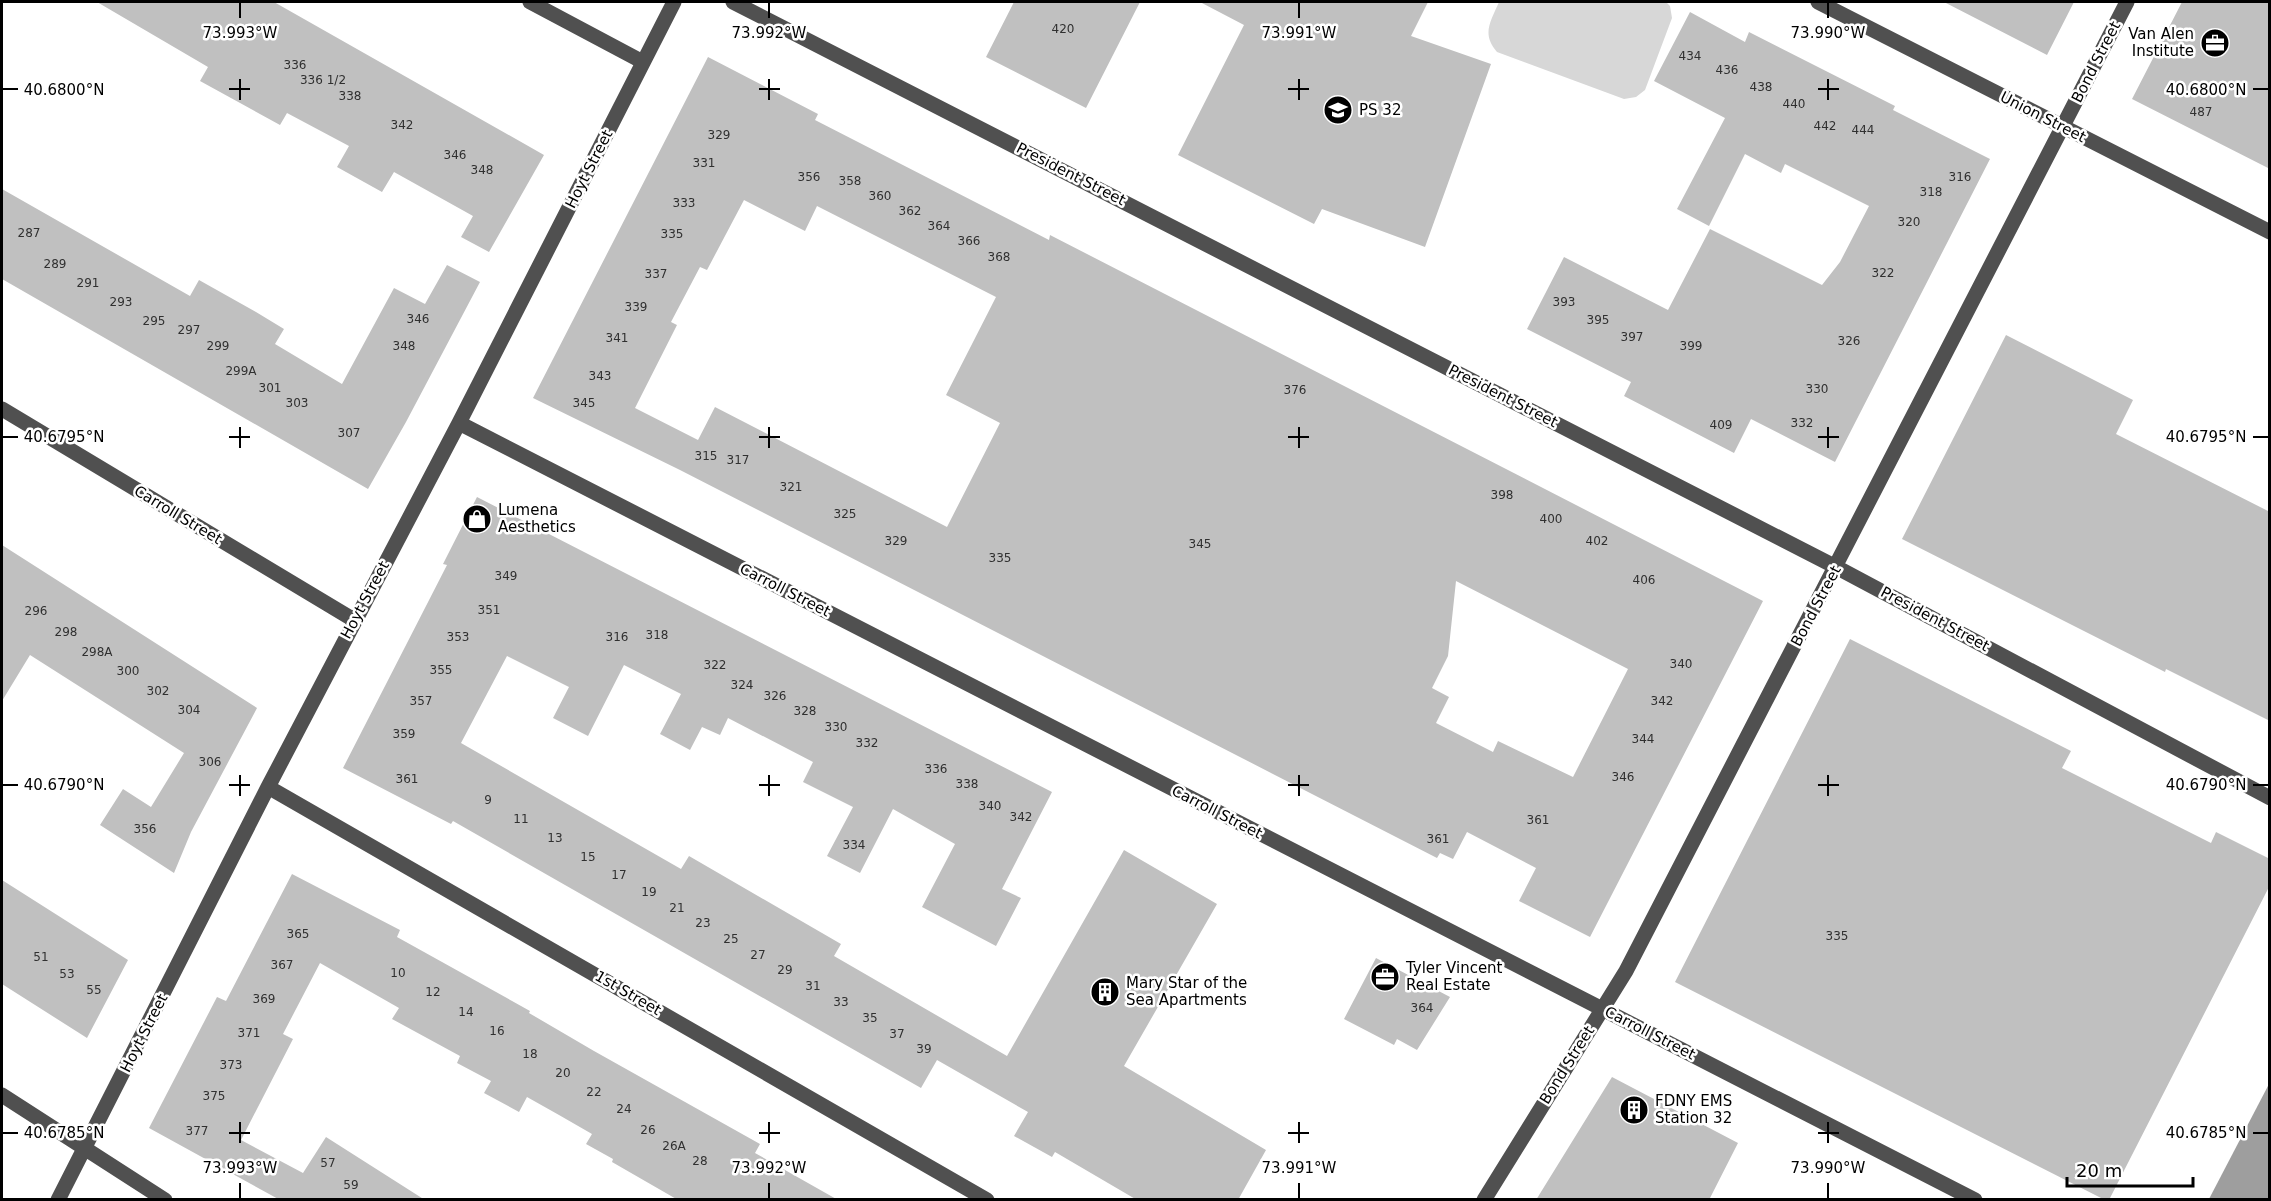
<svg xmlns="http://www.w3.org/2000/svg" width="2271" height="1201" viewBox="0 0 2271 1201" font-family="'DejaVu Sans',sans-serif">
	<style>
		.green { fill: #d7d7d7 }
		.water { fill: #9e9e9e }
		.building { fill: #c0c0c0; fill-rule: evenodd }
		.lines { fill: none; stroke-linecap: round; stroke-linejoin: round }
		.minor { stroke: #505050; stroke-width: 15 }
		.ticks { fill: none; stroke: #000; stroke-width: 2 }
		.labels { text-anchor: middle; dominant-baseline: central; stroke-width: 5; stroke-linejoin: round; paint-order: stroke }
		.number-label { font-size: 12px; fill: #303030 }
		.poi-label { font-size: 15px; fill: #000; stroke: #fff; text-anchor: start }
		.street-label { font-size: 15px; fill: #000; stroke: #fff }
		.ticks-label { font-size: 15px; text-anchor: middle; fill: #000; stroke: #fff; stroke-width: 5; stroke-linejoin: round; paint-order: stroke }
	</style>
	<rect width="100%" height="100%" fill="#fff"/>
	<path class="green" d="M1499,2H1666L1670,6L1672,18L1645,90L1636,97L1624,99L1497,52C1481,34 1491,21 1499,2Z"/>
	<path class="water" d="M2269,1084V1199H2209Z"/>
	<path class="building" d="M97,2H274L544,155L489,252L461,237L473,216L394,172L382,192L337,167L349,146L287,113L280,125L200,81L208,67Z
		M1014,2H1140L1086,108L986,57Z
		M1200,2H1428L1411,36L1491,64L1425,247L1322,209L1314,224L1178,155L1244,25Z
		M1944,2H2074L2047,55Z
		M2182,2H2270V169L2132,99Z
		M1690,12L1745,42L1749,32L1895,106L1893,110L1990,159L1835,462L1751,419L1734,453L1624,396L1631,382L1527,329L1564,257L1668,310L1710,229L1822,285L1840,262L1869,206L1785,164L1781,173L1745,154L1709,226L1677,209L1725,118L1654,81Z
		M708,57L818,114L815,120L1049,240L1050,235L1763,601L1590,937L1519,901L1536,868L1467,832L1453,859L1440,853L1437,858L680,470L533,398ZM744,200L805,231L817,206L996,297L946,395L1000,423L947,527L715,407L698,440L635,408L677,325L671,322L700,267L707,270ZM1456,581L1628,669L1573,777L1498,741L1493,752L1436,723L1449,697L1432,688L1448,656Z
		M2,189L190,296L199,280L256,312L284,329L275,344L342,384L394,288L425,304L447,265L480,282L406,422L368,489L2,279Z
		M2006,335L2133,400L2116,434L2270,512V721L2166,669L2165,672L1902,539Z
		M477,497L1052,792L1002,889L1021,898L996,946L922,907L955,844L893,809L860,873L827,856L853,807L803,782L813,762L728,718L720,735L702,727L690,750L660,734L681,694L624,665L588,736L553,718L569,687L507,656L461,743L681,869L689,856L841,944L834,956L1007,1056L1124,850L1217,904L1124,1066L1266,1150L1238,1200H1137L1055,1152L1052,1157L1014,1136L1028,1112L937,1060L921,1088L453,821L451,824L343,768L447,565L443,564Z
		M2,545L257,708L191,832L174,873L100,825L123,789L151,807L184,753L30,655L2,701Z
		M1850,639L2071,751L2062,768L2211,843L2216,832L2270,859V885L2109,1200H2105L1675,982Z
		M292,874L400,930L397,937L530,1011L529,1013L594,1051L760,1144L755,1153L838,1200H678L612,1162L613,1159L586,1144L592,1134L559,1115L527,1097L519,1112L484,1093L491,1081L457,1063L460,1056L392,1019L399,1008L320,963L283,1034L293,1039L241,1140L303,1173L326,1137L425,1200H280L149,1128L217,997L226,1001Z
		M2,880L128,960L87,1038L2,984Z
		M1376,958L1450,997L1417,1050L1397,1039L1394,1045L1344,1019Z
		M1612,1077L1738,1143L1709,1200H1536Z"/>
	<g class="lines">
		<path class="minor" d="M530,2L643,62
			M733,2L1836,567L2270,798
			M1818,2L2270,232
			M2,409L354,620
			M459,423L1975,1200
			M268,787L987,1200
			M2,1095L165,1200
			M58,1200L268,787L459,423L674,2
			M1484,1200L1626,971L2127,2"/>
	</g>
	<path class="ticks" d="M240,3V18M769,3V18M1299,3V18M1828,3V18M240,79V100M769,79V100M1299,79V100M1828,79V100M3,89H18M229,89H250M759,89H780M1288,89H1309M1818,89H1839M2253,89H2268M240,427V448M769,427V448M1299,427V448M1828,427V448M3,437H18M229,437H250M759,437H780M1288,437H1309M1818,437H1839M2253,437H2268M240,775V796M769,775V796M1299,775V796M1828,775V796M3,785H18M229,785H250M759,785H780M1288,785H1309M1818,785H1839M2253,785H2268M240,1122V1143M769,1122V1143M1299,1122V1143M1828,1122V1143M3,1133H18M229,1133H250M759,1133H780M1288,1133H1309M1818,1133H1839M2253,1133H2268M240,1183V1198M769,1183V1198M1299,1183V1198M1828,1183V1198"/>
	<defs>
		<g id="office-disc" transform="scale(1.5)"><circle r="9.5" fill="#000" stroke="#fff"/><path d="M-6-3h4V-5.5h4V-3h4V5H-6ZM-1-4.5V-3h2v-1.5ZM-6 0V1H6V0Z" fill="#fff"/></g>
		<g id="school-disc" transform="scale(1.5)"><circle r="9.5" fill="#000" stroke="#fff"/><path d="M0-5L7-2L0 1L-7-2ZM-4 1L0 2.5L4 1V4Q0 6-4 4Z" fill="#fff"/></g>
		<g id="shop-disc" transform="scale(1.5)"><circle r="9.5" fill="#000" stroke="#fff"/><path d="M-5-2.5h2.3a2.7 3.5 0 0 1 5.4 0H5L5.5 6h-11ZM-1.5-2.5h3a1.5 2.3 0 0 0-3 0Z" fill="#fff"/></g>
		<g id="building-disc" transform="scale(1.5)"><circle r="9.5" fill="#000" stroke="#fff"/><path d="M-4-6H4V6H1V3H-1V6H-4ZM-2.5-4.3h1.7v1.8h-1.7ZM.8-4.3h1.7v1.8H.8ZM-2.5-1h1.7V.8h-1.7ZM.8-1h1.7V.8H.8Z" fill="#fff"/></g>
	</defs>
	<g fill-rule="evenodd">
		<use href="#office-disc" x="2215" y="43"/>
		<use href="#school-disc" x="1338" y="110"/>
		<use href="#shop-disc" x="477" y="519"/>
		<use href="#office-disc" x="1385" y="977"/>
		<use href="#building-disc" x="1105" y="992"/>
		<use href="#building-disc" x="1634" y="1110"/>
	</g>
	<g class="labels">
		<g class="number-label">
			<text x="1063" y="29">420</text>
			<text x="1690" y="56">434</text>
			<text x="295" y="65">336</text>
			<text x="1727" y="70">436</text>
			<text x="323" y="80">336 1/2</text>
			<text x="1761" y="87">438</text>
			<text x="350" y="96">338</text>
			<text x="1794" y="104">440</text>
			<text x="2201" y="112">487</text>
			<text x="402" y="125">342</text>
			<text x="1825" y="126">442</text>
			<text x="1863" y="130">444</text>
			<text x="719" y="135">329</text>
			<text x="455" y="155">346</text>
			<text x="704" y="163">331</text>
			<text x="482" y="170">348</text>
			<text x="809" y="177">356</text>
			<text x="1960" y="177">316</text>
			<text x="850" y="181">358</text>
			<text x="1931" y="192">318</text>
			<text x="880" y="196">360</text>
			<text x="684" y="203">333</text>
			<text x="910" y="211">362</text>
			<text x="1909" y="222">320</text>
			<text x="939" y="226">364</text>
			<text x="29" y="233">287</text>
			<text x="672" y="234">335</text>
			<text x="969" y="241">366</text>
			<text x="999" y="257">368</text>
			<text x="55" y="264">289</text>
			<text x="1883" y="273">322</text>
			<text x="656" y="274">337</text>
			<text x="88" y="283">291</text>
			<text x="121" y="302">293</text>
			<text x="1564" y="302">393</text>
			<text x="636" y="307">339</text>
			<text x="418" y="319">346</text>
			<text x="1598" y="320">395</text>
			<text x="154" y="321">295</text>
			<text x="189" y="330">297</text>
			<text x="1632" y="337">397</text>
			<text x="617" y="338">341</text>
			<text x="1849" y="341">326</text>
			<text x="218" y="346">299</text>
			<text x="404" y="346">348</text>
			<text x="1691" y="346">399</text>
			<text x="241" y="371">299A</text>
			<text x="600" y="376">343</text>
			<text x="270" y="388">301</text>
			<text x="1817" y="389">330</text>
			<text x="1295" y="390">376</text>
			<text x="297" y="403">303</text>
			<text x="584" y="403">345</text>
			<text x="1802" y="423">332</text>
			<text x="1721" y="425">409</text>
			<text x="349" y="433">307</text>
			<text x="706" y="456">315</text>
			<text x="738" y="460">317</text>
			<text x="791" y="487">321</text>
			<text x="1502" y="495">398</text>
			<text x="845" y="514">325</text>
			<text x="1551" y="519">400</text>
			<text x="896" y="541">329</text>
			<text x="1597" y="541">402</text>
			<text x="1200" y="544">345</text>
			<text x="1000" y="558">335</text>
			<text x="506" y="576">349</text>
			<text x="1644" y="580">406</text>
			<text x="489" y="610">351</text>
			<text x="36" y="611">296</text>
			<text x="66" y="632">298</text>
			<text x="657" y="635">318</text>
			<text x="458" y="637">353</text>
			<text x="617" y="637">316</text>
			<text x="97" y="652">298A</text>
			<text x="1681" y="664">340</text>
			<text x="715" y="665">322</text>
			<text x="441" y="670">355</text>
			<text x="128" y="671">300</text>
			<text x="742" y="685">324</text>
			<text x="158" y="691">302</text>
			<text x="775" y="696">326</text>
			<text x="421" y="701">357</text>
			<text x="1662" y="701">342</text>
			<text x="189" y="710">304</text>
			<text x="805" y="711">328</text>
			<text x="836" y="727">330</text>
			<text x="404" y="734">359</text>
			<text x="1643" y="739">344</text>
			<text x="867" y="743">332</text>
			<text x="210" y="762">306</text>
			<text x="936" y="769">336</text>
			<text x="1623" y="777">346</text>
			<text x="407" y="779">361</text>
			<text x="967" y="784">338</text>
			<text x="488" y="800">9</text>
			<text x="990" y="806">340</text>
			<text x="1021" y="817">342</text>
			<text x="521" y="819">11</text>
			<text x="1538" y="820">361</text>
			<text x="145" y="829">356</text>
			<text x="555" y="838">13</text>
			<text x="1438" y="839">361</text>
			<text x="854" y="845">334</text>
			<text x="588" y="857">15</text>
			<text x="619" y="875">17</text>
			<text x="649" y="892">19</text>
			<text x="677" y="908">21</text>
			<text x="703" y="923">23</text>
			<text x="298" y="934">365</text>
			<text x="1837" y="936">335</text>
			<text x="731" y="939">25</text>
			<text x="758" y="955">27</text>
			<text x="41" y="957">51</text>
			<text x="282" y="965">367</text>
			<text x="785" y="970">29</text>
			<text x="398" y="973">10</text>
			<text x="67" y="974">53</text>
			<text x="813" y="986">31</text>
			<text x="94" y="990">55</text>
			<text x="433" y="992">12</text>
			<text x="264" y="999">369</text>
			<text x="841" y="1002">33</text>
			<text x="1422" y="1008">364</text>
			<text x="466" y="1012">14</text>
			<text x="870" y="1018">35</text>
			<text x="497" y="1031">16</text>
			<text x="249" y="1033">371</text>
			<text x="897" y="1034">37</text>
			<text x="924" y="1049">39</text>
			<text x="530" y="1054">18</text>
			<text x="231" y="1065">373</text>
			<text x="563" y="1073">20</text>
			<text x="594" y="1092">22</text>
			<text x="214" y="1096">375</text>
			<text x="624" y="1109">24</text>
			<text x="648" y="1130">26</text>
			<text x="197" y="1131">377</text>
			<text x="674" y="1146">26A</text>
			<text x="700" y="1161">28</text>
			<text x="328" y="1163">57</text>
			<text x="351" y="1185">59</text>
		</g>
		<g class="poi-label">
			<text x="2194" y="34" text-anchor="end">Van Alen<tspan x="2194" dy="17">Institute</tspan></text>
			<text x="1359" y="110">PS 32</text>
			<text x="498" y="510">Lumena<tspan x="498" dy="17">Aesthetics</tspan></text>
			<text x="1406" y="968">Tyler Vincent<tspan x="1406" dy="17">Real Estate</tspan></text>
			<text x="1126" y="983">Mary Star of the<tspan x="1126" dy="17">Sea Apartments</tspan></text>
			<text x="1655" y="1101">FDNY EMS<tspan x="1655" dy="17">Station 32</tspan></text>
		</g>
		<g class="street-label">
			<text transform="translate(2096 62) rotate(-63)">Bond Street</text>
			<text transform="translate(2043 117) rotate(27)">Union Street</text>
			<text transform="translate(589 169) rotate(-63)">Hoyt Street</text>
			<text transform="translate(1071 174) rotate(27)">President Street</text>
			<text transform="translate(1503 396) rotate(27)">President Street</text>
			<text transform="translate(178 515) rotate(31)">Carroll Street</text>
			<text transform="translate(785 590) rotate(27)">Carroll Street</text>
			<text transform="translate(365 600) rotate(-62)">Hoyt Street</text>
			<text transform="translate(1816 606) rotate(-62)">Bond Street</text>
			<text transform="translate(1935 619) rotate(28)">President Street</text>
			<text transform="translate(1217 812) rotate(27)">Carroll Street</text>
			<text transform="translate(628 993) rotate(30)">1st Street</text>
			<text transform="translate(144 1033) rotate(-63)">Hoyt Street</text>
			<text transform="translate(1650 1033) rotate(27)">Carroll Street</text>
			<text transform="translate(1567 1065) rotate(-58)">Bond Street</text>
		</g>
	</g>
	<g class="ticks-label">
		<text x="240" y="38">73.993°W</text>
		<text x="769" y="38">73.992°W</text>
		<text x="1299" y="38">73.991°W</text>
		<text x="1828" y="38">73.990°W</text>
		<text x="64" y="95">40.6800°N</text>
		<text x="2206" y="95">40.6800°N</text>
		<text x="64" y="442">40.6795°N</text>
		<text x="2206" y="442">40.6795°N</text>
		<text x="64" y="790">40.6790°N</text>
		<text x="2206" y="790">40.6790°N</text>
		<text x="64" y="1138">40.6785°N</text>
		<text x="2206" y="1138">40.6785°N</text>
		<text x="240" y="1173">73.993°W</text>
		<text x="769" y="1173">73.992°W</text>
		<text x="1299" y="1173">73.991°W</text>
		<text x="1828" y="1173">73.990°W</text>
	</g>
	<rect width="2271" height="1201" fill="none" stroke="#000000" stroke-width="6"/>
	<path d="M2067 1177v9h126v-9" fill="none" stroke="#000000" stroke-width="3"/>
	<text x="2076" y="1177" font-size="18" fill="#000000" stroke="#ffffff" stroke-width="4.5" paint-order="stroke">20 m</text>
</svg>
